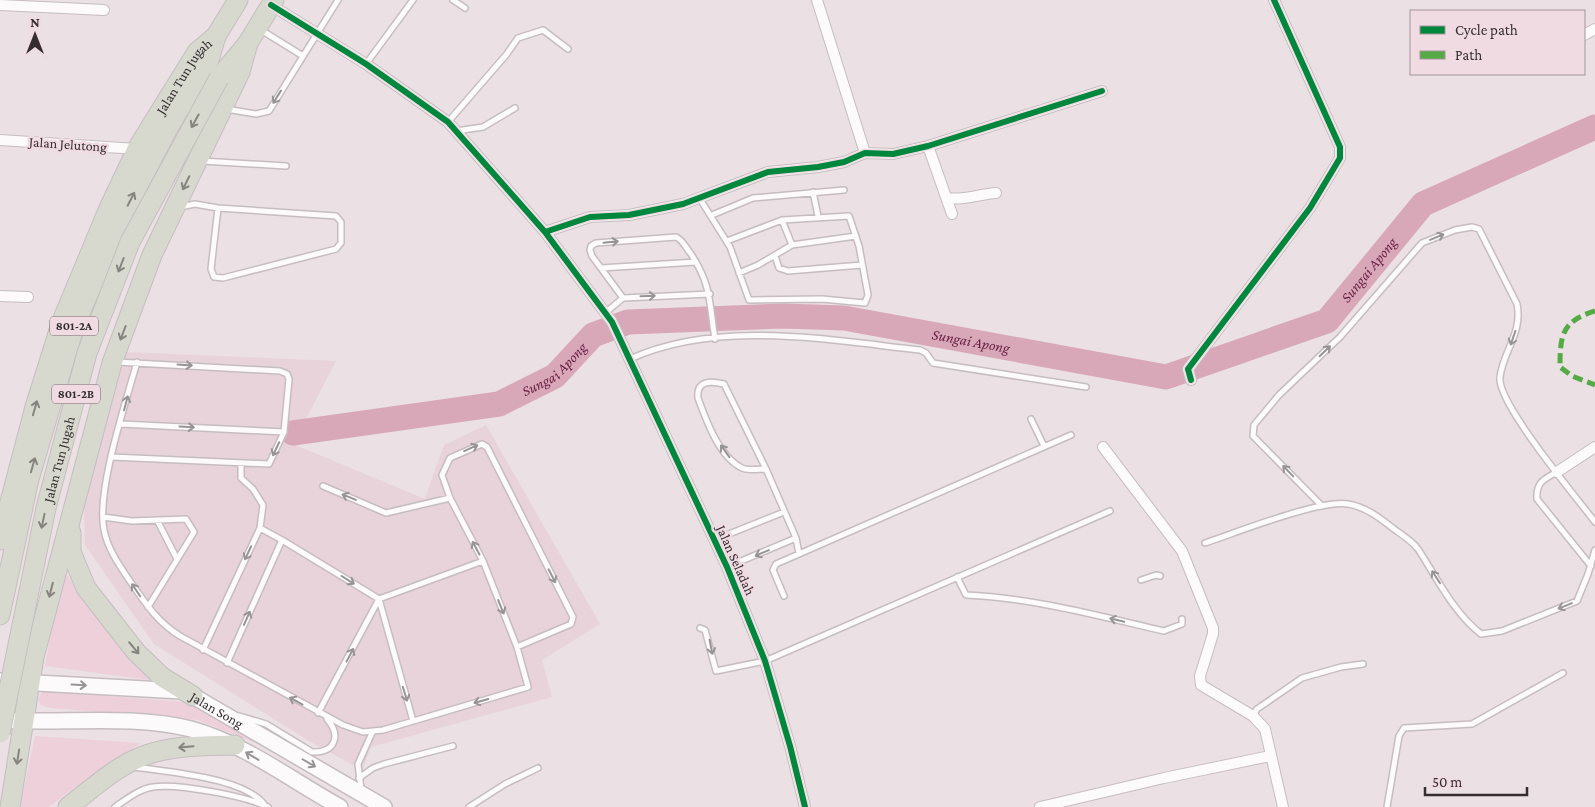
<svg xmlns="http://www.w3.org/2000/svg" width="1595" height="807" viewBox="0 0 1595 807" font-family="'Crimson Pro',serif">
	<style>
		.built { fill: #e7d3d9 }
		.green { fill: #eed0da }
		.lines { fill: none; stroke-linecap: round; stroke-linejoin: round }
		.river { stroke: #d8a8b9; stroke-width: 25 }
		.lane-casing { stroke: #c6bdc0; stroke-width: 8 }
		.street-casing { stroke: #c6bdc0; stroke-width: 12 }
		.secondary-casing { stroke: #c6bdc0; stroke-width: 18 }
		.highway-casing { stroke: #c4bec0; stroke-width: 21 }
		.lane { stroke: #fcfafb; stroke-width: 5 }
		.street { stroke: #fcfafb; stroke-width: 10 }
		.secondary { stroke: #fcfafb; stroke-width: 15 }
		.highway { stroke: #d7d9ce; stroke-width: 19 }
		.highway-bridge-casing { stroke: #c4bec0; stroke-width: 21; stroke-linecap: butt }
		.highway-bridge { stroke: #d7d9ce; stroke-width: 19 }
		.quiet { stroke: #54ab45; stroke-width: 5; stroke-dasharray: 10 5; stroke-linecap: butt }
		.cycleway-casing { stroke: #f0dbe2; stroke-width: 9 }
		.cycleway { stroke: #00873e; stroke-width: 6 }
		.oneway { stroke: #989496 }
		.oneway2 { stroke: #86847f }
		.labels { text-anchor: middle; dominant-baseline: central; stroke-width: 5; stroke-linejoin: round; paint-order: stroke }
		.shield { fill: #f0dbe2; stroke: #6d6265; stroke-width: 1 }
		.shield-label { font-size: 12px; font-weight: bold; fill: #352e30 }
		.street-label { font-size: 14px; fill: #352e30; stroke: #f0dbe2 }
		.water-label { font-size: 15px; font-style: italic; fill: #6b1f42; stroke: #f0dbe2 }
	</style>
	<rect width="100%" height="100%" fill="#ebe0e3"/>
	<path class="built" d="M125,352L336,361L293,444L425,499L444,445L486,425L600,624L542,660L552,697L371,747L362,770L309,741L154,644L85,545L83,481Z"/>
	<path class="green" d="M62,569L150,680L45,666Z
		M43,691L186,702L258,744L198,720L51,708L41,705L38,699Z
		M35,736L141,743L48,807H20Z"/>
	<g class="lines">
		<path class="river" id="s1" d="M293,433L499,404L555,376L593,335L628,322L783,316L844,318L1166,377L1327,321L1423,204L1595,127"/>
		<g class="lane-casing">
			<path id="lane" d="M453,0L465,8
				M261,30L303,56
				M366,64L413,0
				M226,109L256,114L269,111L338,0
				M448,122L506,55L518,38L543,30L568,49
				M456,131L483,127L515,108
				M202,161L286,166
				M813,192L818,216
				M700,199L730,247L749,300L822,299L865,303L868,295L859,246L849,216L782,220L727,241
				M180,207L195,204L218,208L336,216L341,222V243L336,249L223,278L214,277L211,269L218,208
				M712,215L753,198L844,190
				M782,220L792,245
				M775,256L779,268L788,271L862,265
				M601,268L696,262
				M739,273L758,265L792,245L856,236
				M623,298L592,256L590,250L591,246L596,243L676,237C683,240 686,248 691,254C712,286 709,303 715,339
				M605,313L623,298L710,294
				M630,359C718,319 828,340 920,350L926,353L933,363L1086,387
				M137,362C126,402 96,491 104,530C108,551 122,569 134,587C148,607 159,623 180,636L343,725L363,732L383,730L528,687L517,647L483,561
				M1031,419L1044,446
				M121,424L284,432
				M112,457L269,464L284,432L289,379L287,374L280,371L117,362
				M766,469C759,469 748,471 742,468C719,457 706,420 698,398C696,380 711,381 724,384L766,469L796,538L799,554
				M1557,472C1544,479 1536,482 1537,499L1591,566
				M450,498L442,475L450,458L482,444L487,447L573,617L571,624L517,647
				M1322,506L1253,436L1254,425L1279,395L1340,337L1422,243L1455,230L1472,227L1479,229L1517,304C1523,333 1503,351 1500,377C1496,402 1577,498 1595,522
				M103,517L132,521L186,519L194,532L148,607
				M157,520L177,559
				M260,528L282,540
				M714,540L784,512
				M1205,543C1235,533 1321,499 1348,504C1366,507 1380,518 1394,529C1402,535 1412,541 1418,549C1437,578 1453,612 1481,634L1502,631L1577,601L1588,574L1595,550
				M727,567L796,538
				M957,577L966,595C1033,598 1099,616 1164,631L1182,624V619
				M1141,580L1156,575L1160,576
				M784,596L773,570L776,564L1071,435
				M700,628L705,630L716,671L765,661L1110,511
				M203,650L260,528L263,505L253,489L241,478V463
				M227,663L282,540L379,599L483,561L450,498L386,513L323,486
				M318,713L379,599L413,721
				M239,716L266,724L312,752C336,753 341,735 327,719
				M1253,716L1257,709L1302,678L1341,667L1363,664
				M135,767C168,772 249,778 266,807
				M359,778L373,768L384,764L453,746
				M361,789L358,764L372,733
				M115,807C127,799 139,789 153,787C177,783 245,796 268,807
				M469,807L505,784L538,768
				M1387,807L1399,736L1404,728L1472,724L1563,673"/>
		</g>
		<g class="street-casing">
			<path id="street" d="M817,0L865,153
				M0,5L104,10
				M271,5L366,64L448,122L545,232L612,322L727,567L765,661L790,746L805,807
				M1584,35L1595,29
				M0,140L137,149
				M928,146L952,214
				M947,198C961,201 980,194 996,193
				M545,232L590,217L629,215L683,204L768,172L818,167L844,162L865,153L893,154L928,146L1102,91
				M0,296L28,297
				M1191,380L1188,369L1310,208L1340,158V147L1274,0
				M1103,447L1182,551L1213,628V634L1200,676L1201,685L1253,716L1265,729L1283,807
				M1557,472L1595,447
				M1040,807L1164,778L1270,756"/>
		</g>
		<g class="secondary-casing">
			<g id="secondary">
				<path id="s2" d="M0,681L182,691L193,696L384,807"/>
				<path d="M0,720C61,724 132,714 191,729C245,744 291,780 340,807"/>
			</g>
		</g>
		<g class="highway-casing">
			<g id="highway">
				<path d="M219,78L248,43L274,0"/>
				<path d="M71,533V552L86,588L136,652L162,677L193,696"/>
				<path id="s3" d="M0,540L35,407L62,321L109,208L137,149L153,123L197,52L216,36"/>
				<path d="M0,615L29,479L75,324L129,203L168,128L209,60L216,36L238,0"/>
				<path d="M10,807L34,657L112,363L152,255L240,72L248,43"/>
				<path d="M68,807C92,789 117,765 146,755C174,745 206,746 235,745"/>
			</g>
		</g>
		<use href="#lane" class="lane"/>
		<use href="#street" class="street"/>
		<use href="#secondary" class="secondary"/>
		<use href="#highway" class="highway"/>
		<g class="highway-bridge-casing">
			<g id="highway-bridge">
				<path id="s4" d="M0,733L46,508L87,353L130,242L219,78"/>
			</g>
		</g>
		<use href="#highway-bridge" class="highway-bridge"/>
		<path class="quiet" d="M1595,311C1562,321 1560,335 1560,367L1572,376L1595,385"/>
		<g class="cycleway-casing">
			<path id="cycleway" d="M271,5L366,64L448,122L545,232L612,322L727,567L765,661L790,746L805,807
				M545,232L590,217L629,215L683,204L768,172L818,167L844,162L865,153L893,154L928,146L1102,91
				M1191,380L1188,369L1310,208L1340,158V147L1274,0"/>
		</g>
		<use href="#cycleway" class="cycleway"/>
	</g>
	<defs><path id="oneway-shaft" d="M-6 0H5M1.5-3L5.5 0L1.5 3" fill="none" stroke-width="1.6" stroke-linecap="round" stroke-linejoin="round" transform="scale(1.25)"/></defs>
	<g class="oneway">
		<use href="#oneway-shaft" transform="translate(277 97) rotate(122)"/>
		<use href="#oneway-shaft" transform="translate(1437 237) rotate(-22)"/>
		<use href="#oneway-shaft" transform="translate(611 242) rotate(-6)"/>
		<use href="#oneway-shaft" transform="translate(648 296) rotate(-2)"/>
		<use href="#oneway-shaft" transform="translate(1513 338) rotate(109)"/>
		<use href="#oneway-shaft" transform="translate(1325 351) rotate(-44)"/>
		<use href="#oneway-shaft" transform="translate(185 365) rotate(4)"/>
		<use href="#oneway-shaft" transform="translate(126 403) rotate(-75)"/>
		<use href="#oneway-shaft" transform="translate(187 427) rotate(3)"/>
		<use href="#oneway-shaft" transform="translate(471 448) rotate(-24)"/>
		<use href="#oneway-shaft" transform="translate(276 449) rotate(115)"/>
		<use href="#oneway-shaft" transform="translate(725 451) rotate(-126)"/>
		<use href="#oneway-shaft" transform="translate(1288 471) rotate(-134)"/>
		<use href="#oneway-shaft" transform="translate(349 497) rotate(-158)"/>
		<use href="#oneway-shaft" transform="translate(476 548) rotate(-118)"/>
		<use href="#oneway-shaft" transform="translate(248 553) rotate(115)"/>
		<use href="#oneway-shaft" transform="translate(762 553) rotate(157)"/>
		<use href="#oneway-shaft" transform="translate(552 576) rotate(63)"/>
		<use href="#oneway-shaft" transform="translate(1436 577) rotate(-123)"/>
		<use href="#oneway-shaft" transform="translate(348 580) rotate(32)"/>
		<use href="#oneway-shaft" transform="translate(136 590) rotate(-124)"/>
		<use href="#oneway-shaft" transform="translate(1565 606) rotate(158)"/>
		<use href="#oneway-shaft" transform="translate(501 607) rotate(68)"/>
		<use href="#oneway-shaft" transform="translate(247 618) rotate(-66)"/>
		<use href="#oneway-shaft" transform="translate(1117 620) rotate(-167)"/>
		<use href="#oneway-shaft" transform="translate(711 647) rotate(79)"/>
		<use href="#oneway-shaft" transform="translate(350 655) rotate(-62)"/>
		<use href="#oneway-shaft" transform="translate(79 685) rotate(3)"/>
		<use href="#oneway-shaft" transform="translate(405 694) rotate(73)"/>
		<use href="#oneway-shaft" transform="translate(296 701) rotate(-151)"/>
		<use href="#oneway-shaft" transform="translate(481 701) rotate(164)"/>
		<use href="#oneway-shaft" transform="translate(252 756) rotate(-149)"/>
		<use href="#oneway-shaft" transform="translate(309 763) rotate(30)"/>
	</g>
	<g class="oneway2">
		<use href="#oneway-shaft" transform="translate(195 121) rotate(119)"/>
		<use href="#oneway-shaft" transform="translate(186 183) rotate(116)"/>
		<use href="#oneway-shaft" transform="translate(131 199) rotate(-63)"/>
		<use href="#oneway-shaft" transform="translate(121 265) rotate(111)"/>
		<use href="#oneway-shaft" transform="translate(123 333) rotate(111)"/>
		<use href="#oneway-shaft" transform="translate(35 408) rotate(-74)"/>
		<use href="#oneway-shaft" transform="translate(33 465) rotate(-74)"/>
		<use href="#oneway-shaft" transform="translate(43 521) rotate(102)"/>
		<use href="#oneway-shaft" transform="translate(51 590) rotate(104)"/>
		<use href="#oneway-shaft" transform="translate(134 648) rotate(50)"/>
		<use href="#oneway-shaft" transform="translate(186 747) rotate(175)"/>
		<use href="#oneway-shaft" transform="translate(18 757) rotate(99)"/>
	</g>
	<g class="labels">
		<g class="shield">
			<rect x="50" y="316.5" width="48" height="19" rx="4"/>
			<rect x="52" y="384.5" width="48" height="19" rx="4"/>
		</g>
		<g class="shield-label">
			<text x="74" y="326">801-2A</text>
			<text x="76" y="394">801-2B</text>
		</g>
		<g class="street-label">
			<text stroke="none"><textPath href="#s3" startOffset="502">Jalan Tun Jugah</textPath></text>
			<text transform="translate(68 144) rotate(4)">Jalan Jelutong</text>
			<text stroke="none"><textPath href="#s4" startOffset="280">Jalan Tun Jugah</textPath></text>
			<text transform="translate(736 560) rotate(66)">Jalan Seladah</text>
			<text stroke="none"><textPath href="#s2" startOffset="222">Jalan Song</textPath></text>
		</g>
		<g class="water-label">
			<text stroke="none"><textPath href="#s1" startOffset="1144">Sungai Apong</textPath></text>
			<text stroke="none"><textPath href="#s1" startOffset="709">Sungai Apong</textPath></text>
			<text stroke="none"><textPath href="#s1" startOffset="274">Sungai Apong</textPath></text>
		</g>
	</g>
	<rect x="1410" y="10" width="175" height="65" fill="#f0dbe2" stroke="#a5969b"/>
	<rect x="1420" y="26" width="25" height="8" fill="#00873e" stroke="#a5969b"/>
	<text x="1455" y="35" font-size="15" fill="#352e30">Cycle path</text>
	<rect x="1420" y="51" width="25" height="8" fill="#54ab45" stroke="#a5969b"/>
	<text x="1455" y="60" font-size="15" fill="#352e30">Path</text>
	<g transform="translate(35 35)" stroke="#f0dbe2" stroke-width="4" paint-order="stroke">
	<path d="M0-4L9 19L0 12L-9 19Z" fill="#352e30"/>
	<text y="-8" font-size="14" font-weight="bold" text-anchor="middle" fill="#352e30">N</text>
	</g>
	<path d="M1425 787v8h102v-8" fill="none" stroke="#352e30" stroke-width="2.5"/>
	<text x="1432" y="787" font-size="15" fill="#352e30" stroke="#f0dbe2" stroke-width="4" paint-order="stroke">50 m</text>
</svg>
